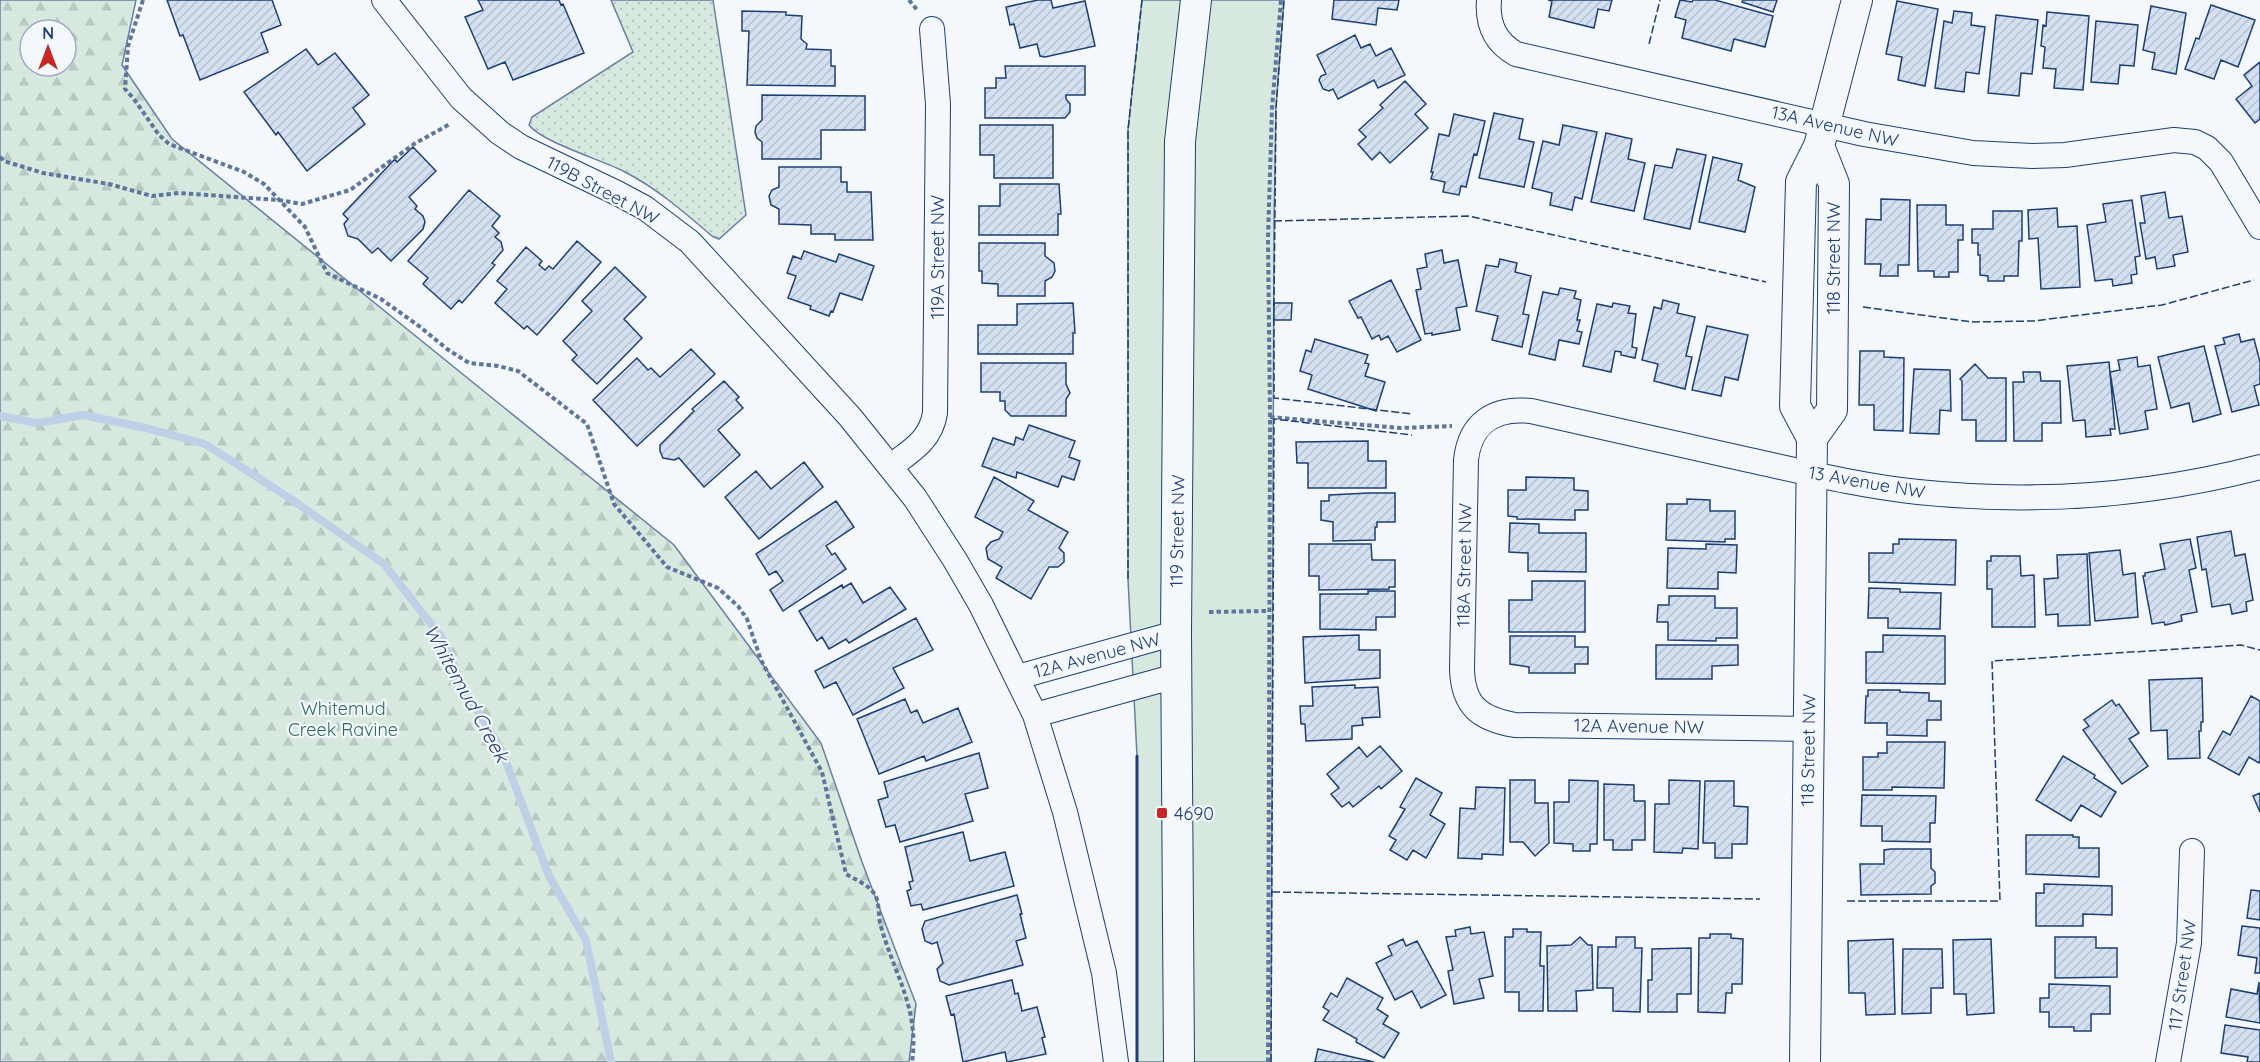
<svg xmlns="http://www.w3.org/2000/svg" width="2260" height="1062" viewBox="0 0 2260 1062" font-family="Quicksand,sans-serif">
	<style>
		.grass { fill: #d7e8df; stroke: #687fa3; stroke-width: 1.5 }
		.forest { fill: url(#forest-firs); stroke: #687fa3; stroke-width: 1.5; fill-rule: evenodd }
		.park { fill: url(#park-dots); stroke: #687fa3; stroke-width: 1.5 }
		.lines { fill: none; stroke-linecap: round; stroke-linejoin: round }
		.stream { stroke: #bed0e5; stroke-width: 8 }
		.building { fill: url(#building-hatch); stroke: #1d3f73; stroke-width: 1.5 }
		.minor-casing { stroke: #1d3f73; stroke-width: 26 }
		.tertiary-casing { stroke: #1d3f73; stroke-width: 32 }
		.path { stroke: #5e769c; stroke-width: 4; stroke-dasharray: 4.5 3; stroke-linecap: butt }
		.minor { stroke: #f4f7fb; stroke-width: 24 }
		.tertiary { stroke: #f4f7fb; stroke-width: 30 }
		.fence { stroke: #1d3f73; stroke-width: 1.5; stroke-dasharray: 8 3; stroke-linecap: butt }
		.wall { stroke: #1d3f73; stroke-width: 3 }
		.poi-dot { fill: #c62828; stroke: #f4f7fb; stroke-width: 2 }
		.labels { text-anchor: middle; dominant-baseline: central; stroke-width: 4.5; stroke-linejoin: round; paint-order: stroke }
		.street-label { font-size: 18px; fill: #1d3f73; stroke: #f4f7fb }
		.park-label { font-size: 18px; fill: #2c6c60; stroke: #f4f7fb }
		.poi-label { font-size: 18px; fill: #1d3f73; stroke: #f4f7fb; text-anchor: start }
		.water-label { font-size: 20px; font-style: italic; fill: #1d3f73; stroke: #f4f7fb }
	</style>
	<defs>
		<pattern id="forest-firs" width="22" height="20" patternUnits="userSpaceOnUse" patternTransform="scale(1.5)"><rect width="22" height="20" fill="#d7e8df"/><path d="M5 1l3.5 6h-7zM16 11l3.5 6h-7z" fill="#b8c8c3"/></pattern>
		<pattern id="park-dots" width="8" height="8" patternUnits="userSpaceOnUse" patternTransform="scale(1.5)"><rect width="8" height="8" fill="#d7e8df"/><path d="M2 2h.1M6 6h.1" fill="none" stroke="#b8c8c3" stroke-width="1.8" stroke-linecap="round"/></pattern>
		<pattern id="building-hatch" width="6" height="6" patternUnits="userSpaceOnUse" patternTransform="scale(1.5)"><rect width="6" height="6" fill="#d5e0f0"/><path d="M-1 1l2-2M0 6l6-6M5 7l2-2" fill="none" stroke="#b6c1d1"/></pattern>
	</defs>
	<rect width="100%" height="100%" fill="#f4f7fb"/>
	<path class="grass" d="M1142,0H1284L1276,108L1274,221L1271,1062H1137V756L1128,579V130Z"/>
	<path class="forest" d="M0,0H136L122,65L172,139L674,545L821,743L862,862L916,1004L909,1062H0ZM30,30H66V66H30Z"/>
	<path class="park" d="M611,0H713L746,215L719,239L712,236C685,213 658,189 625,172C603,160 543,143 529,125L532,117L633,52Z"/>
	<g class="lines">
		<path class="stream" d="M0,416L37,423L83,415L146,428L205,444L288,497L384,564L442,638L463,687L502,751L549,876L586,940L611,1062"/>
	</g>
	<path class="building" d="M167,0H272L281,25L261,33L268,52L200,80L183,35L180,36Z
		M478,0H559L561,5L563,4L584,53L513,80L505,62L488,69L465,17L483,10Z
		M1038,0H1051L1053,8L1085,1L1095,46L1045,57L1040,56L1037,44L1020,48L1014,24L1010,25L1006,7Z
		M1334,0H1399L1397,10L1378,8L1376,25L1332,19Z
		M1548,0H1612L1609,11L1598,9L1594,28L1549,17L1552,1Z
		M1680,0L1692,2L1693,0H1715L1773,16L1765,47L1734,39L1731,51L1682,38L1686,20L1675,17Z
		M1743,0H1777L1773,12L1742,2Z
		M1897,1L1938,9L1925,86L1898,80L1902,57L1886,54Z
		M2211,5L2255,20L2238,67L2221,60L2214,79L2185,69L2196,38L2199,39Z
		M2151,6L2186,13L2176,74L2152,69L2155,53L2143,50Z
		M742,11L786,12V15L802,16L801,39L807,44L806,49L831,50V66H835V86L747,85L749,31H742Z
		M1954,11L1972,13L1971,25L1985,27L1979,74L1966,72L1964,92L1935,88L1944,21L1952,23Z
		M2047,12L2089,16L2083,90L2054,88L2056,69L2043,68L2045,47L2041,46L2043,25L2046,26Z
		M1996,15L2038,20L2032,74L2021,73L2019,96L1988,93Z
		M2096,21L2138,25L2134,66L2120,65L2118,84L2091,82Z
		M1355,35L1361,48L1370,44L1376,56L1391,48L1405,75L1378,88L1374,80L1338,99L1333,89L1329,91L1323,89L1319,80L1321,76L1326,74L1317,55Z
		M306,49L318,65L335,53L369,95L353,108L365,124L307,171L278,132L276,135L244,92Z
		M2260,62V119L2255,123L2236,99L2252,86L2244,75Z
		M1005,66H1085V95H1066V99L1070,104V112L1065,118H985V88H996V78H1006Z
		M1405,81L1426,104L1415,114L1428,128L1390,163L1380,152L1372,160L1358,144L1366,137L1359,130L1383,108L1380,105Z
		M762,95L865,96V130H821V159H762V142L757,138L755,132L756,126L762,120Z
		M1494,113L1523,119L1519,139L1534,142L1524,187L1479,178Z
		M1454,114L1485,121L1477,155L1474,154L1466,187L1461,186L1459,195L1443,192L1445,182L1431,179L1433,172H1431L1439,134L1449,136Z
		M980,125H1053V178H994V155H980Z
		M1563,125L1597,132L1582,199L1575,197L1572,210L1550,205L1552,193L1532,188L1543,141L1559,145Z
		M1606,133L1632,139L1628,159L1645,163L1634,211L1591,202Z
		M413,147L436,171L409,197L417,206L415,209L423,216L425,222L423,229L391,261L378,248L372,253L358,239L348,236L344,224L348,219L343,214L395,159L397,162Z
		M1677,149L1706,155L1690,229L1644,219L1655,165L1672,168Z
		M1713,157L1742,164L1738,180L1755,187L1745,232L1699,222Z
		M779,167H841V182H847V192H871L873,240H835V234H811V225L779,224V209L771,205L769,196L772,190L779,187Z
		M1000,184H1059L1061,214H1058V235H979V206H1000Z
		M469,190L500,216L492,226L499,233L495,237L501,242L503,250L492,263L495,265L462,303L459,300L451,309L423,284L428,278L408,261Z
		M2165,192L2169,218L2182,216L2188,252L2173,255L2175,266L2157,269L2155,257L2146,259L2140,223H2145L2141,196Z
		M1881,199L1910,200L1909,265H1898V276H1880L1881,264H1865L1866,219L1881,220Z
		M2132,200L2140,256L2135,257L2137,274L2131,275L2132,283L2113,286L2112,279L2095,281L2087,225L2106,222L2103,204Z
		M1917,205H1946V225H1963V240H1958V272H1949V277H1934V271H1918Z
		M2057,208L2058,227L2077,226L2080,287L2041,289L2038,238L2029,239L2028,210Z
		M1993,211H2022V241H2019L2018,276H2004V281H1988V276L1980,275V255H1978V243H1972V229H1993Z
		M577,241L601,262L537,335L527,326L524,329L495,303L507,289L497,281L526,247L542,261L539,265L545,270L549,266L553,269Z
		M979,243H1045V256L1054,263L1055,271L1052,277L1045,281V296H998V284L982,283V271H979Z
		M1442,250L1444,263L1458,260L1467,306L1456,308L1460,330L1432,335V333L1425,334L1416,290L1421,289L1417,269L1427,267L1425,254Z
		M804,251L836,262L839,254L874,266L862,300L840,293L833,312L831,311L829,316L810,309L811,306L788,298L796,276L787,273L793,256L801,259Z
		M1500,259L1517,263L1515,272L1531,276L1523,314L1529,315L1522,347L1492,340L1498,316L1476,311L1486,265L1498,267Z
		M615,267L646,297L624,319L642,338L597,384L572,360L577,355L563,341L592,311L582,301Z
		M1391,280L1421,340L1397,352L1388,336L1381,340L1379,335L1372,339L1361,317L1358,318L1349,301Z
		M1560,288L1576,291L1574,298L1581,300L1577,320H1580L1577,331L1582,332L1579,344L1559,340L1555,360L1529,354L1543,292L1558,295Z
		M1663,300L1679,304L1677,313L1695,317L1686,356L1692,357L1685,389L1654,381L1658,364L1642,360L1654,307L1661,309Z
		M1073,303L1075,333H1073V354H978V325H1017V304Z
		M1274,303H1292L1291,320H1274Z
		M1613,303L1630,306L1628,313L1636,314L1632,347L1637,348L1635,358L1621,355V352L1615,351L1611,372L1583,366L1597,304L1612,307Z
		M1707,326L1748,335L1738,380L1725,377L1721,396L1692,390Z
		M2239,334L2241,342L2254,339L2260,362V384L2254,386L2259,405L2232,412L2215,346L2225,344L2223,338Z
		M1315,339L1368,355L1365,363L1369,364L1365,376L1385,382L1376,411L1308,389L1312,375L1300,371L1306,350L1311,352Z
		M2204,346L2221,414L2193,422L2189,403L2171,408L2158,357Z
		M691,349L715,374L637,446L593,400L637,358L648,370L651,368L660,377Z
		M1860,351H1884V357L1904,358L1903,431L1874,430V405H1859Z
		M2137,357L2138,367L2150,365L2157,409L2145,411L2148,429L2120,434L2110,372L2120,370L2118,360Z
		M2109,362L2115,429H2110L2111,435L2086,437L2085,420L2073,421L2067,366Z
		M981,363H1066V384L1070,393L1066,399V416H1011L1005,410V401H1000V392H981Z
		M1975,364L1988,378H2006V441H1976V420H1962V381L1960,379Z
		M1914,369L1950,370L1951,411L1940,410L1939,434L1910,433Z
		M2023,372H2040L2041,381H2060L2061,423H2042V441H2014L2013,382H2024Z
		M724,381L739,397L736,400L743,408L718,430L740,455L704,487L679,458L674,460L663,458L660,451V445L694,411L692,409Z
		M1029,425L1075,441L1069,457L1080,461L1074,480L1062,476L1058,487L1017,472L1016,478L982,466L993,438L1014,445L1016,437L1023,440Z
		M1368,441V461H1386V488H1308V463H1297L1296,442Z
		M804,462L823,487L759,539L725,497L756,471L771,489Z
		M994,477L1034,501L1028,510L1068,532L1059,548L1064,553V562L1058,567H1049L1031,599L996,578L1002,567L988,559L986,548L991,542L999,539L1003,532L975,517Z
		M1526,477L1574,478V490L1588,491V510H1575V520L1517,519V517L1508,516V490H1526Z
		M1369,493H1395V522H1377V527H1375V540L1333,541V522L1321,520V501H1329V495Z
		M1687,499L1710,500V511H1735V539H1725V542L1666,540L1667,504H1687Z
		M836,501L854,527L826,546L832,555L835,553L846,569L783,611L770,590L783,581L776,571L769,575L756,554Z
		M1510,523L1539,524V533H1586V572L1528,571V553L1509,552Z
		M2231,531L2235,556L2245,554L2253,600L2246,602L2247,611L2232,614L2230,604L2212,607L2206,569L2202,570L2197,537Z
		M1899,539L1956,540L1955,585L1869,582V553H1893V544H1899Z
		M2190,539L2196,568L2189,570L2197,612L2181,615L2182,621L2165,625L2164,622L2152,624L2143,576H2145V573L2165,569L2160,544Z
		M1309,544H1371L1372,560H1395V587H1389V589L1319,590V576H1309Z
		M1706,544L1737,545L1736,573L1718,572V589L1667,588L1668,548L1706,549Z
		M2120,550L2123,575L2135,573L2138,617L2095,621L2089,553Z
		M2087,554L2090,625L2058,626V614L2046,615L2044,579L2058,578L2057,555Z
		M1991,556H2020L2021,576L2034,575L2035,627H1992V589H1987V561H1991Z
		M1532,581H1585V632H1509V600H1532Z
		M851,583L863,603L890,587L906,609L849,643L846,639L829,649L822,637L817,641L799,611L842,585L843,588Z
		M1869,588L1900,589V592L1941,593L1940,629L1888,628V618H1868Z
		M1368,591H1395V617H1376V630L1320,629V594H1368Z
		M1669,596H1715V608H1737V638H1716V641L1668,640V622H1657L1658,605H1669Z
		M916,618L933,650L893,668L904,688L853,715L836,682L824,688L815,671Z
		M1359,635V650H1380V678L1305,683L1303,637Z
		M1883,635L1945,636V684L1866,683V652H1883Z
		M1510,636H1575V647H1588V664H1575V673H1529V667L1510,664Z
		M1656,645H1738V665L1712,666V679H1656Z
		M2202,678L2203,722H2201V731H2199L2200,758L2168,759L2167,730L2151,731L2149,680Z
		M1355,685V688L1378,687L1380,717L1362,718L1363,725L1352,726V739L1306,741L1305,724H1301L1300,706H1313L1312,687Z
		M1868,690H1900V692L1929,693V701H1941V720H1927V736L1887,735V723H1865L1866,696H1868Z
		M2251,696L2260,701V760L2259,763L2249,757L2239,775L2208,758L2223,731L2230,735Z
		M905,699L911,713L917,710L923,723L958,708L972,742L926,761L924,756L879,774L857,719Z
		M2112,700L2116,706L2119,704L2139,733L2129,739L2148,766L2122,784L2083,730L2089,726L2084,720Z
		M1887,742H1945L1944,788L1892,787V790H1863V757H1878V753H1887Z
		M1380,746L1402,771L1381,789L1379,786L1353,807L1349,802L1342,807L1331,794L1339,788L1327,774L1359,747L1367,757Z
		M979,753L988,788L965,794L973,821L900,842L895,825L886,827L878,800L888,797L884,782Z
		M2063,756L2095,775L2094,778L2116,792L2101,817L2081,805L2071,821L2036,800Z
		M1416,778L1442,793L1430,815L1445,824L1426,858L1413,850L1407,860L1390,850L1396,840L1389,836L1405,809L1400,807Z
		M1510,780H1535V803H1548L1549,843L1535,856L1523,842H1510Z
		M1569,780L1598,781L1597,844H1590V851H1573V844L1554,843V802H1569Z
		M1669,780L1700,781L1698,849L1683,848L1682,853L1654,852L1655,804H1669Z
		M1705,781H1734V806L1748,807L1747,844H1732V858H1715V843H1703Z
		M1604,784L1634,785V801H1645V840H1632V850H1613V840H1604Z
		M1476,787L1505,788L1503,855L1482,854V859L1458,858L1460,808L1475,809Z
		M2260,793V812L2253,796Z
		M1862,795L1936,796L1935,823H1930V842L1882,841V826H1861Z
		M963,832L970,861L1005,852L1014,886L923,910L921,904L911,906L907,891L911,889L909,882L913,881L905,847Z
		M2026,835H2073V837H2079V848H2099V877L2026,874Z
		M1891,849H1931V868L1935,872V883L1931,886V894L1861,895L1860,864H1884V850Z
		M2044,884L2112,886V915L2083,914V926H2036V893H2044Z
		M2251,890L2260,891V920L2247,918Z
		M1017,895L1022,914H1020L1026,938L1016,941L1023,965L949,985L940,981L937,969L943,963L937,942L932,944L925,941L922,929L925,921Z
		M2242,926L2260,928V973H2255L2257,958L2238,955Z
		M1470,927L1471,934L1484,932L1493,976L1479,979L1484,998L1454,1004L1448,971L1453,970L1446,937L1456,936L1455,930Z
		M1513,929H1527V932H1541L1540,966H1544L1543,1011H1519V992H1505V937H1513Z
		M1710,934H1731V938L1743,939L1742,984H1732V993H1726L1725,1013L1698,1012L1699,938H1710Z
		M1580,937L1588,945H1592L1593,990L1576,991L1577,1011H1548L1547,946L1571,945Z
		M1616,937H1635V948H1642L1640,1012L1613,1011V988H1597L1598,947H1616Z
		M2055,937H2096V948H2117V977L2055,978Z
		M1403,939L1406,946L1417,941L1446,995L1421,1008L1412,991L1395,1000L1376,963L1392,955L1388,946Z
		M1893,939L1895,1014L1866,1015L1865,993H1849L1848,941Z
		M1991,939L1994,1013L1967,1015L1966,994H1954L1953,940Z
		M1691,948V994H1677V1012H1648V980H1652V949Z
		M1903,949H1942L1943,988H1931V1013L1902,1014Z
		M1347,978L1383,998L1377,1009L1388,1016L1383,1024L1399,1033L1384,1058L1356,1042L1357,1039L1323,1020L1329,1011L1323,1007L1331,993L1337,997Z
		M1012,980L1015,994L1018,993L1022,1011L1037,1007L1045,1037L1042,1038L1046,1054L1007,1062L1005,1052L963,1062L954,1014L951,1015L946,996Z
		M2259,982L2260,1023L2226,1017L2231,989L2257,994Z
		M2049,984L2110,986V1014H2091V1031H2074V1027H2049V1012H2040V998H2049Z
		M2225,1025L2260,1030V1062H2247L2248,1057L2221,1053Z
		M1318,1049L1374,1062H1315Z"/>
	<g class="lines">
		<g class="minor-casing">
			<path id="minor" d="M384,0L461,98L500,133L521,147L617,193L645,208L690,242L850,417L915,498L955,560L981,605L1035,715L1065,812L1104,973L1116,1062
				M1489,0C1487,24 1495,42 1516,54L1864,134L1973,153L2032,156L2065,155L2174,140L2195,142L2207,148L2221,162L2260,227
				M891,466C911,451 931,440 935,413L938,104L932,29
				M1018,677L1176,633
				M1035,715L1176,676
				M1808,729L1515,725C1480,719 1463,706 1462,669L1466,460C1470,423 1494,407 1531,411C1604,427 1676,444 1749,460C1804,472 1861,486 1918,492C2033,504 2148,496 2260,467
				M2168,1062L2189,943L2192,851"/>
		</g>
		<g class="tertiary-casing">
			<path id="tertiary" d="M1812,438L1832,410L1834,184L1819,146
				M1179,1062L1176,633L1180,141L1196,0
				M1805,1062L1812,438L1795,406L1801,182L1819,146L1857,0"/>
		</g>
		<path class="path" d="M143,0L128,46L125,89L134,99L159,135L169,144L244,172L264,184L305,227L327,273L381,299L419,326L447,349L469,363L498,366L518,371L587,424L614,504L667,567L718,588L738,606L747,619L761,660L822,772L846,874C854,879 867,884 873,892C880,900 878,913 880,923C893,972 920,1009 912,1062
			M909,0L918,11
			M0,157L4,161L43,173L109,184L152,196L179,193L278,200L302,204L350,190L414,144L450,124
			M1270,417L1401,428L1452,426
			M1209,612L1268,611
			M1268,1062L1270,417L1268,238L1272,108L1281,0"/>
		<use href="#minor" class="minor"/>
		<use href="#tertiary" class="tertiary"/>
		<path class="fence" d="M1649,44L1660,0
			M1274,221L1468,216L1766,282
			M1274,306L1276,108L1284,0
			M1863,307L1972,322L2033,321L2162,305L2254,280
			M1274,318V398L1413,414
			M1128,579V130L1142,0
			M1272,892L1760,899
			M1847,901H2000L1992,661L2241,645L2260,650
			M1271,1062L1274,419L1412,435"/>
		<path class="wall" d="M1137,756V1062"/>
	</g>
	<rect class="poi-dot" x="1156" y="807" width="12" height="12" rx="3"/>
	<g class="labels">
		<g class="street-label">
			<text transform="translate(1835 126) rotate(13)">13A Avenue NW</text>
			<text transform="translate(603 190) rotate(28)">119B Street NW</text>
			<text transform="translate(937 257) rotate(-90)">119A Street NW</text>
			<text transform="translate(1833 258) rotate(-90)">118 Street NW</text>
			<text transform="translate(1867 482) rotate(10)">13 Avenue NW</text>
			<text transform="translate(1177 531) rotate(-89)">119 Street NW</text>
			<text transform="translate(1464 565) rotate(-89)">118A Street NW</text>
			<text transform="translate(1097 655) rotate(-15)">12A Avenue NW</text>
			<text transform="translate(1639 726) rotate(1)">12A Avenue NW</text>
			<text transform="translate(1808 750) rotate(-89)">118 Street NW</text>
			<text transform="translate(2182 975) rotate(-82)">117 Street NW</text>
		</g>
		<g class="park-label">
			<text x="343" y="708">Whitemud<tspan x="343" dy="21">Creek Ravine</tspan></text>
		</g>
		<g class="poi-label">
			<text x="1174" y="813">4690</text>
		</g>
		<g class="water-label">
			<text transform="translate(467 693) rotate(61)">Whitemud Creek</text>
		</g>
	</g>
	<g transform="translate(48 48)"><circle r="28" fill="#f4f7fb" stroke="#9eadc5" stroke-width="1.5"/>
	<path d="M0-4.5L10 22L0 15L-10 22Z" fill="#c62828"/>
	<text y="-9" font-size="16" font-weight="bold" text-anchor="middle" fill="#1d3f73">N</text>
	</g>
</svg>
